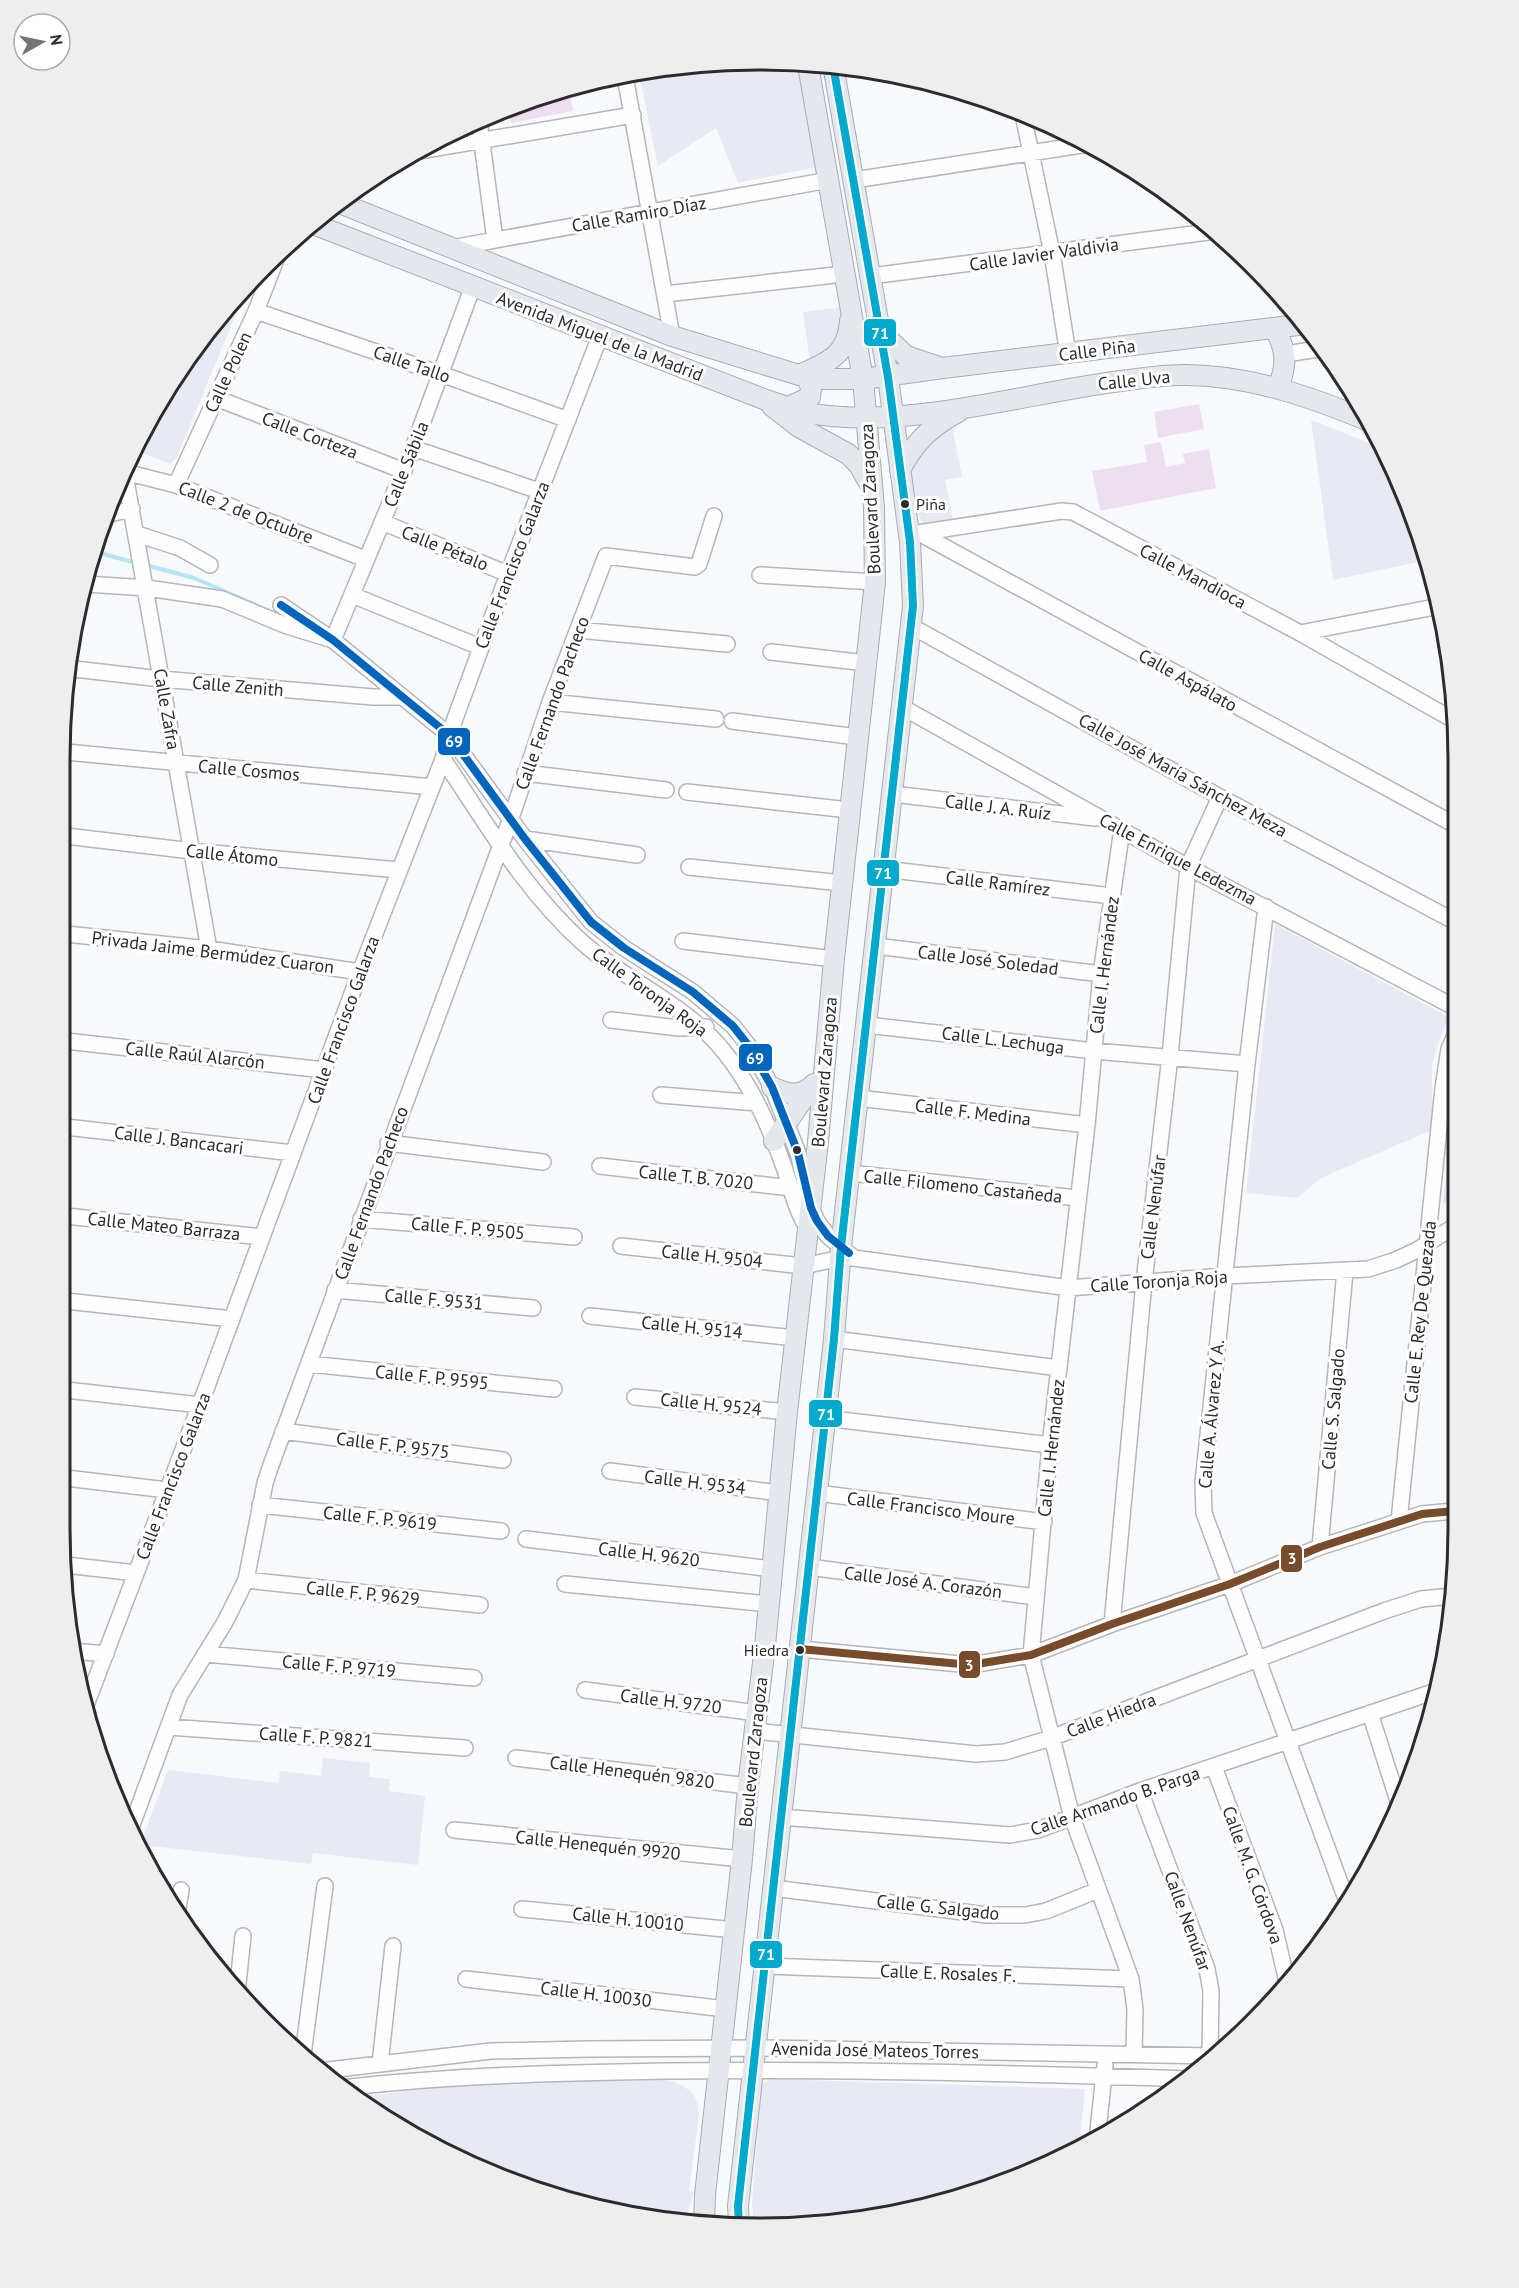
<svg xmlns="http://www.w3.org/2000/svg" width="1519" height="2288" viewBox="0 0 1519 2288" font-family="'PT Sans',sans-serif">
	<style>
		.built { fill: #e8eaf3 }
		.green { fill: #eedff0 }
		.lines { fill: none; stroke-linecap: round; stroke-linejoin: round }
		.stream { stroke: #b2e5f9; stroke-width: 4 }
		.minor-casing { stroke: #b5b6b9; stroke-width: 18 }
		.major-casing { stroke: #a6adb6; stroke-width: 22 }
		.minor { stroke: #fefeff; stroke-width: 15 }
		.major { stroke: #e4e8ec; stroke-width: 20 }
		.bus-1-casing { stroke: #fff; stroke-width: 12 }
		.bus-2-casing { stroke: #fff; stroke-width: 12 }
		.bus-3-casing { stroke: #fff; stroke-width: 12 }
		.bus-1 { stroke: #00a9ce; stroke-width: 8 }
		.bus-2 { stroke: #7a4b2a; stroke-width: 8 }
		.bus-3 { stroke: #0065bd; stroke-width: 8 }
		.bus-dot { fill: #2c2c2f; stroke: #fff; stroke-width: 2 }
		.labels { text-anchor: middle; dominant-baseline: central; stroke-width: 6; stroke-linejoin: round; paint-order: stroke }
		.bus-label { font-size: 16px; fill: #2c2c2f; stroke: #fff; text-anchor: start }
		.street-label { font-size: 18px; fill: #2c2c2f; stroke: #fff }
		.rim { fill: none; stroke: #2c2c2f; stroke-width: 3 }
		.line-badge { stroke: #fff; stroke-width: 2 }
		.badge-label { font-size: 16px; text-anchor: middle; font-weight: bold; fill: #fff }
	</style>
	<rect width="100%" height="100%" fill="#f8f9fd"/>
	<path class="built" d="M714,61L797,64L816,167L738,183L716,128L658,166L639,74Z
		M248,285L177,457L171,464L139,452L138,442L234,298Z
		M844,307L839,347L810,362L803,312Z
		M1311,420L1387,450L1428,560L1333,580Z
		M952,425L962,477L945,480L953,520L922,525L911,487V466L930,436Z
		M1275,924L1449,1017L1438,1044L1432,1066V1130L1321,1178L1297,1198L1246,1193Z
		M323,1758L370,1763L369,1777L390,1779L389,1791L425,1796L418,1865L313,1853L311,1864L142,1845L141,1842L168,1770L278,1783L280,1771L321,1776Z
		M773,2079L1085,2089L1079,2149L1027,2175L896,2214L754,2224L752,2204L761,2087L765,2081Z
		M665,2080L675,2082L685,2087L693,2094L698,2104L699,2115L689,2191L694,2192L688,2211V2223L623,2214L492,2175L358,2097L470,2083Z"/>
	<path class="green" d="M569,88L573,111L511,123L508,110Z
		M1199,404L1204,429L1158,438L1154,412Z
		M1161,442L1166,467L1185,463L1183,454L1209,449L1216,488L1100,511L1092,471L1147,462L1144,445Z
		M1456,1085L1455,1197L1443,1204L1455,1090Z"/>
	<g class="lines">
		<path class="stream" d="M93,551L136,563
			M146,565L194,578L254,604"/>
		<g class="minor-casing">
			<path id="minor" d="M625,76L672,336
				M1023,115L1052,253L1068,354
				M479,121L495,240
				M419,151L633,115
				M854,180L1088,144
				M451,248L829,180
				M871,276L1216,231
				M665,294L844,274
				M256,311L441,374L568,420
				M1286,354L1324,348
				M216,398L404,471
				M413,448L539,491
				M124,469L209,949
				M125,472L176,485L365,559
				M176,485L256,311L277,257
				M105,515L132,509
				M382,522L508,574
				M918,533L1062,511L1073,512L1300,633L1457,722
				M919,533L1457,826
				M137,534L180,548L210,565
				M760,575L875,582
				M86,584L147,588L222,599L287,626L333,640L413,448L473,286
				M352,595L480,647
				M281,605L333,640L449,735L525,839L591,922L624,948L693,992L733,1026L748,1045L772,1087L798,1153L811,1208L817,1221L828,1236L854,1258
				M911,626L1220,797L1456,922
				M578,630L727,644
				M1300,633L1440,606
				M771,652L866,663
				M66,668L161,679L373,697H403
				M550,702L716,719
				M902,707L1188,867L1456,1008
				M732,721L857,737
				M66,752L432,787
				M443,759C486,823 525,891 583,943C629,983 688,1005 726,1054C752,1087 770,1127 784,1167C791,1187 796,1212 809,1230
				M525,773L666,790
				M687,792L849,810
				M893,794L1095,818
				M1122,829L1101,974L1087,1125L1050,1445L1031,1655L1072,1817L1131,1979L1135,2009L1134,2055
				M66,836L192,851L399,870
				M525,839L637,855
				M689,867L842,883
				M884,869L1112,896
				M1266,907L1247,1064L1203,1483L1204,1513L1346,1899
				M66,934L209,949L360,972
				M683,941L834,959
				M876,946L1101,974
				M611,1020L679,1028L706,1027
				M867,1025L1094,1051L1247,1064
				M66,1041L324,1070
				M661,1095L757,1103
				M858,1098L1087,1125
				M66,1127L293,1153
				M388,1143L543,1162
				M600,1166L791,1188
				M850,1173L1077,1198
				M66,1216L262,1237
				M361,1219L574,1237
				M621,1246L803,1266L841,1258H854L1069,1288L1224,1276L1368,1269L1396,1260L1417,1250L1455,1226
				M335,1290L533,1308
				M66,1301L232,1319
				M590,1316L795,1338
				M834,1339L1059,1368
				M309,1364L554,1389
				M66,1390L200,1405
				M635,1397L787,1412
				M825,1418L1050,1445
				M283,1431L503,1460
				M610,1471L779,1493
				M66,1478L167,1490
				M817,1493L1044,1522
				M260,1505L501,1531
				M1399,1521L1443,1088L1449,1049L1456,1033
				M526,1539L772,1569
				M1320,1547L1345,1271
				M66,1565L136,1573
				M809,1567L1036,1597
				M246,1580L480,1605
				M565,1584L769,1604
				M1112,1624L1144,1282L1170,1056L1188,867L1220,797
				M800,1649L971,1665L1031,1655L1112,1624L1230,1584L1320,1547L1422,1514L1454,1511
				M73,1651L106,1654
				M205,1654L474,1678
				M585,1690L757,1713
				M86,1705L200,1405L360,972L443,759L449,735L508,574L600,336
				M1370,1713L1400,1807
				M168,1727L465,1748
				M755,1731L976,1754L1005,1752L1051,1738L1384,1611L1421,1599L1453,1596
				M516,1758L748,1786
				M1214,1767L1275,1930L1288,1986
				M1140,1791L1207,1969L1211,1991L1210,2056
				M781,1817L1010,1835L1038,1830L1140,1791L1436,1691
				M132,1825L180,1695L225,1622L246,1580L265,1483L271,1465L511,818L550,702L606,556L695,567L699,564L714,516
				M454,1830L742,1859
				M773,1888L987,1915H1025L1046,1911L1098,1890
				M522,1909L735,1930
				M177,1914L181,1890
				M765,1966L1131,1979
				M466,1979L726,2009
				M237,1993L243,1936
				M303,2055L325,1886
				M380,2064L393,1946
				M320,2071L491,2051L589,2049L756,2048L1215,2056
				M342,2088C450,2075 560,2073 668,2071C842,2069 1016,2073 1190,2079
				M1097,2140L1105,2065"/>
		</g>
		<g class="major-casing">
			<path id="major" d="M337,202L672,336L799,375L823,379H863L943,368L1306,324
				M313,224L766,400C781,405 797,411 814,414C910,429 1025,393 1121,381C1142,378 1163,375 1184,375C1249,375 1311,397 1369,421
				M1275,329C1287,351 1287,365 1278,388
				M881,332L906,356L939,367
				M799,375C826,363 848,356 850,321
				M772,406L799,427L848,454L859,465L869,483
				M789,407L810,397L811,388L807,377
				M900,470C914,443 930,427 958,412
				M772,1087C786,1094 801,1098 814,1084
				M774,1141L810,1089
				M704,2225L705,2195L742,1859L748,1786L765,1646L787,1412L818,1142L834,959L875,582L874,508L863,379L808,65
				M739,2225L738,2206L834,1339L841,1247L913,606L910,542L888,377L833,65"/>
		</g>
		<use href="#minor" class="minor"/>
		<use href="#major" class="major"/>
		<g class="bus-1-casing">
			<path id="bus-1" d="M739,2225L738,2206L834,1339L841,1247L913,606L910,542L888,377L833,65"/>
		</g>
		<g class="bus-2-casing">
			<path id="bus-2" d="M800,1649L971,1665L1031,1655L1112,1624L1230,1584L1320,1547L1422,1514L1454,1511"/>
		</g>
		<g class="bus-3-casing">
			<path id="bus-3" d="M281,605L333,640L449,735L525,839L591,922L624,948L693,992L733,1026L748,1045L772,1087L798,1153L811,1208L817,1221L828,1236L849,1253"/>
		</g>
		<use href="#bus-1" class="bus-1"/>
		<use href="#bus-2" class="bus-2"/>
		<use href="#bus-3" class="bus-3"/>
	</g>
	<g class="bus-dot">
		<circle cx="905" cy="504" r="5"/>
		<circle cx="797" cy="1150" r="5"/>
		<circle cx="800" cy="1650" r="5"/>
	</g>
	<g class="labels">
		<g class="bus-label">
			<text x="916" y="504">Piña</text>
			<text x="789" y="1650" text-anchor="end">Hiedra</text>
		</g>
		<g class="street-label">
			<text transform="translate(639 214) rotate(-10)">Calle Ramiro Díaz</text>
			<text transform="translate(1044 254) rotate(-8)">Calle Javier Valdivia</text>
			<text transform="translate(600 336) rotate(21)">Avenida Miguel de la Madrid</text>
			<text transform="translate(1097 350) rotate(-7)">Calle Piña</text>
			<text transform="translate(412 364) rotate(19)">Calle Tallo</text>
			<text transform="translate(228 372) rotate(-65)">Calle Polen</text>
			<text transform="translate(1134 380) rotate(-6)">Calle Uva</text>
			<text transform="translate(310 435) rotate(21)">Calle Corteza</text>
			<text transform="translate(406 464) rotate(-68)">Calle Sábila</text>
			<text transform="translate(870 499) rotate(-93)">Boulevard Zaragoza</text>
			<text transform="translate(246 512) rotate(21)">Calle 2 de Octubre</text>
			<text transform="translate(445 548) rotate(22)">Calle Pétalo</text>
			<text transform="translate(512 565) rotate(-69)">Calle Francisco Galarza</text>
			<text transform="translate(1193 576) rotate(28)">Calle Mandioca</text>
			<text transform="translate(1188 680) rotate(29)">Calle Aspálato</text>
			<text transform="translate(238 686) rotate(5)">Calle Zenith</text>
			<text transform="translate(552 703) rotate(-70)">Calle Fernando Pacheco</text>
			<text transform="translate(167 709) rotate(80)">Calle Zafra</text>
			<text transform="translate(249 770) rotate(5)">Calle Cosmos</text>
			<text transform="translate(1183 775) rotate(29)">Calle José María Sánchez Meza</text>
			<text transform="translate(998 807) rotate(7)">Calle J. A. Ruíz</text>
			<text transform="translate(232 855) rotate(6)">Calle Átomo</text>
			<text transform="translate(1178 859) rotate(28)">Calle Enrique Ledezma</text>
			<text transform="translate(998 883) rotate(7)">Calle Ramírez</text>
			<text transform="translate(213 952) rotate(7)">Privada Jaime Bermúdez Cuaron</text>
			<text transform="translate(988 960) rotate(7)">Calle José Soledad</text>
			<text transform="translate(1104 965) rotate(-83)">Calle I. Hernández</text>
			<text transform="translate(650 992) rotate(36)">Calle Toronja Roja</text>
			<text transform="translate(343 1020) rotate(-70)">Calle Francisco Galarza</text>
			<text transform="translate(1003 1040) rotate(7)">Calle L. Lechuga</text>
			<text transform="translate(195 1055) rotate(6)">Calle Raúl Alarcón</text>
			<text transform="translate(824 1072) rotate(-85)">Boulevard Zaragoza</text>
			<text transform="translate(973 1112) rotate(7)">Calle F. Medina</text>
			<text transform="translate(179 1140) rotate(7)">Calle J. Bancacari</text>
			<text transform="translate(696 1177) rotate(6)">Calle T. B. 7020</text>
			<text transform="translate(963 1186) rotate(6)">Calle Filomeno Castañeda</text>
			<text transform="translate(371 1193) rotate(-70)">Calle Fernando Pacheco</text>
			<text transform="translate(1153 1207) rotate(-83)">Calle Nenúfar</text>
			<text transform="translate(164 1226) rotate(6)">Calle Mateo Barraza</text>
			<text transform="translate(468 1228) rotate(5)">Calle F. P. 9505</text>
			<text transform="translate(712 1256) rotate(6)">Calle H. 9504</text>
			<text transform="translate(1159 1281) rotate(-4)">Calle Toronja Roja</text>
			<text transform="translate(434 1299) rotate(5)">Calle F. 9531</text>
			<text transform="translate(1420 1312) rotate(-84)">Calle E. Rey De Quezada</text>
			<text transform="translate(692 1327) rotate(6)">Calle H. 9514</text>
			<text transform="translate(432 1377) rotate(6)">Calle F. P. 9595</text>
			<text transform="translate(711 1404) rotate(6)">Calle H. 9524</text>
			<text transform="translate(1333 1409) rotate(-85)">Calle S. Salgado</text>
			<text transform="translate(1211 1414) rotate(-85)">Calle A. Álvarez Y A.</text>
			<text transform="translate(393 1445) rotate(7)">Calle F. P. 9575</text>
			<text transform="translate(1051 1448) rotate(-84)">Calle I. Hernández</text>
			<text transform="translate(173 1476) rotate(-69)">Calle Francisco Galarza</text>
			<text transform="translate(695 1482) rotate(7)">Calle H. 9534</text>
			<text transform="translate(931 1508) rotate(7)">Calle Francisco Moure</text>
			<text transform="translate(380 1518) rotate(6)">Calle F. P. 9619</text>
			<text transform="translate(649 1554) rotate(7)">Calle H. 9620</text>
			<text transform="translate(923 1582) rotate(7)">Calle José A. Corazón</text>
			<text transform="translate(363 1593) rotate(6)">Calle F. P. 9629</text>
			<text transform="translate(339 1666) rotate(5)">Calle F. P. 9719</text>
			<text transform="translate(671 1701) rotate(7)">Calle H. 9720</text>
			<text transform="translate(1111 1715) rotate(-21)">Calle Hiedra</text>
			<text transform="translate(316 1737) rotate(4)">Calle F. P. 9821</text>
			<text transform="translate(753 1752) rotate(-84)">Boulevard Zaragoza</text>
			<text transform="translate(632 1772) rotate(7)">Calle Henequén 9820</text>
			<text transform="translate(1115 1801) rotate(-19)">Calle Armando B. Parga</text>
			<text transform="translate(598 1845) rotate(6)">Calle Henequén 9920</text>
			<text transform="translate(1253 1875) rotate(70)">Calle M. G. Córdova</text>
			<text transform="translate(938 1907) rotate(6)">Calle G. Salgado</text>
			<text transform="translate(628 1919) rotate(6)">Calle H. 10010</text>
			<text transform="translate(1188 1921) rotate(70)">Calle Nenúfar</text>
			<text transform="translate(948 1973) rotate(2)">Calle E. Rosales F.</text>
			<text transform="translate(596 1994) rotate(7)">Calle H. 10030</text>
			<text transform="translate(875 2050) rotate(1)">Avenida José Mateos Torres</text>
		</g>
	</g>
	<path d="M0 0H1519V2288H0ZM759 70H759A689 689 0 0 1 1448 759V1529A689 689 0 0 1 759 2218H759A689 689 0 0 1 70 1529V759A689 689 0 0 1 759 70Z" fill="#eee" fill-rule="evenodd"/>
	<path class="rim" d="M759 70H759A689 689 0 0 1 1448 759V1529A689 689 0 0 1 759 2218H759A689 689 0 0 1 70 1529V759A689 689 0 0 1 759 70Z"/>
	<g class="line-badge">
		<rect x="863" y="318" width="34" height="29" rx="6" fill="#00a9ce"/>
		<rect x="437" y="727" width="34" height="29" rx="6" fill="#0065bd"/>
		<rect x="866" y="859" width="34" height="28" rx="6" fill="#00a9ce"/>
		<rect x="738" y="1043" width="35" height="29" rx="6" fill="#0065bd"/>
		<rect x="808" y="1399" width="35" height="29" rx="6" fill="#00a9ce"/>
		<rect x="1280" y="1544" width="23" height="29" rx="6" fill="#7a4b2a"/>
		<rect x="958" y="1650" width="23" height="29" rx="6" fill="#7a4b2a"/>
		<rect x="749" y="1940" width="34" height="29" rx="6" fill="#00a9ce"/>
	</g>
	<g class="badge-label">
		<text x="880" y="339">71</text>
		<text x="454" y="747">69</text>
		<text x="883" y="879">71</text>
		<text x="755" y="1064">69</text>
		<text x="826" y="1420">71</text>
		<text x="1292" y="1564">3</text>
		<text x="969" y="1671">3</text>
		<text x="766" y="1960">71</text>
	</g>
	<g transform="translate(42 42) rotate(81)"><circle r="28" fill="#ffffff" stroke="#ababac" stroke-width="1.5"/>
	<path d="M0-4.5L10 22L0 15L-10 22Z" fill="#737477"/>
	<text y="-9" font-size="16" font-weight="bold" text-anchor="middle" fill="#2c2c2f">N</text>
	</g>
</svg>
